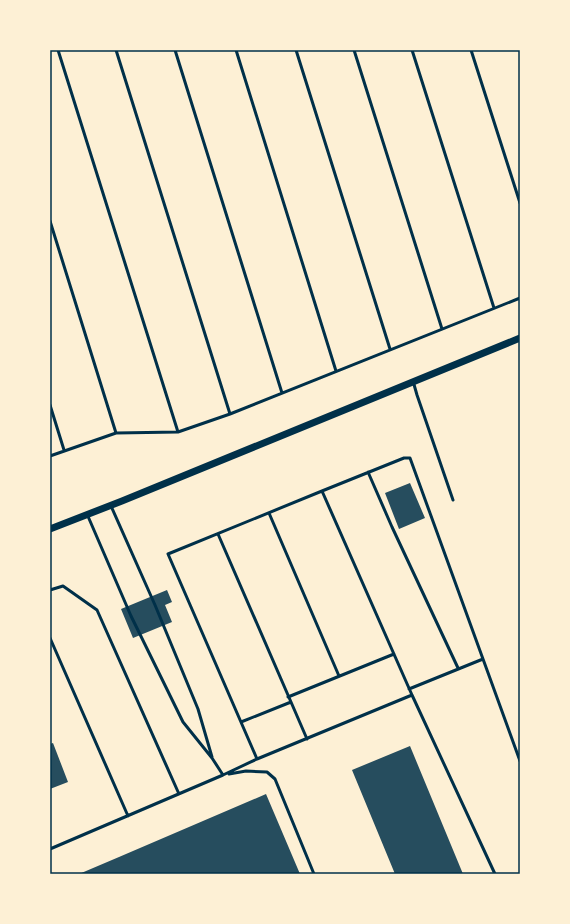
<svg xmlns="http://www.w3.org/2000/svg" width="570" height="924" viewBox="0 0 570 924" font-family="'DM Sans',sans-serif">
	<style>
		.building { fill: #264d5e }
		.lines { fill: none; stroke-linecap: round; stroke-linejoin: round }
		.service { stroke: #003049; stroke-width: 3 }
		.tertiary { stroke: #003049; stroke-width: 7 }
		.neatline { fill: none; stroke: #003049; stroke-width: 1.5 }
	</style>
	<rect width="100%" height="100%" fill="#fdf0d5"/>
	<path class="building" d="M410,483L425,518L399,529L385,493Z
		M167,590L172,602L165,605L172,622L133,638L121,609Z
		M53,743L68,782L50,789V744Z
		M410,746L463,874H395L352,770Z
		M266,794L300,874H79L119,857Z"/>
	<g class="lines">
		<path class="service" d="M58,50L178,432
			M116,50L230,414
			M175,50L282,393
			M236,50L336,371
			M296,50L390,349
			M354,50L442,329
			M412,50L494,308
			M471,50L520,203
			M50,221L116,433
			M413,381L417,395L453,500
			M50,405L64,450
			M50,456L116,433L178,432L230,414L520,298
			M368,472L392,527L458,668
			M322,491L404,458H410L483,659L409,689
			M111,506L155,605L198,709L212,757
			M269,513L339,676
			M87,514L131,616L183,722L212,758L223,775
			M218,534L291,702L241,722
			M50,590L63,586L97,610L179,794
			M50,638L128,816
			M483,659L520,761
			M288,697L394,654
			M291,702L307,739
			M257,759L168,554L322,491L412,695
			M229,774L246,771L267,772L275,779L314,874
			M50,849L223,775L257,759L412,695L495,874"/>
		<path class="tertiary" d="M50,529L122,501L520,338"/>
	</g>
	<rect width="570" height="924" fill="none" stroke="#fdf0d5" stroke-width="102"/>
	<rect x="51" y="51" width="468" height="822" class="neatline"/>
</svg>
